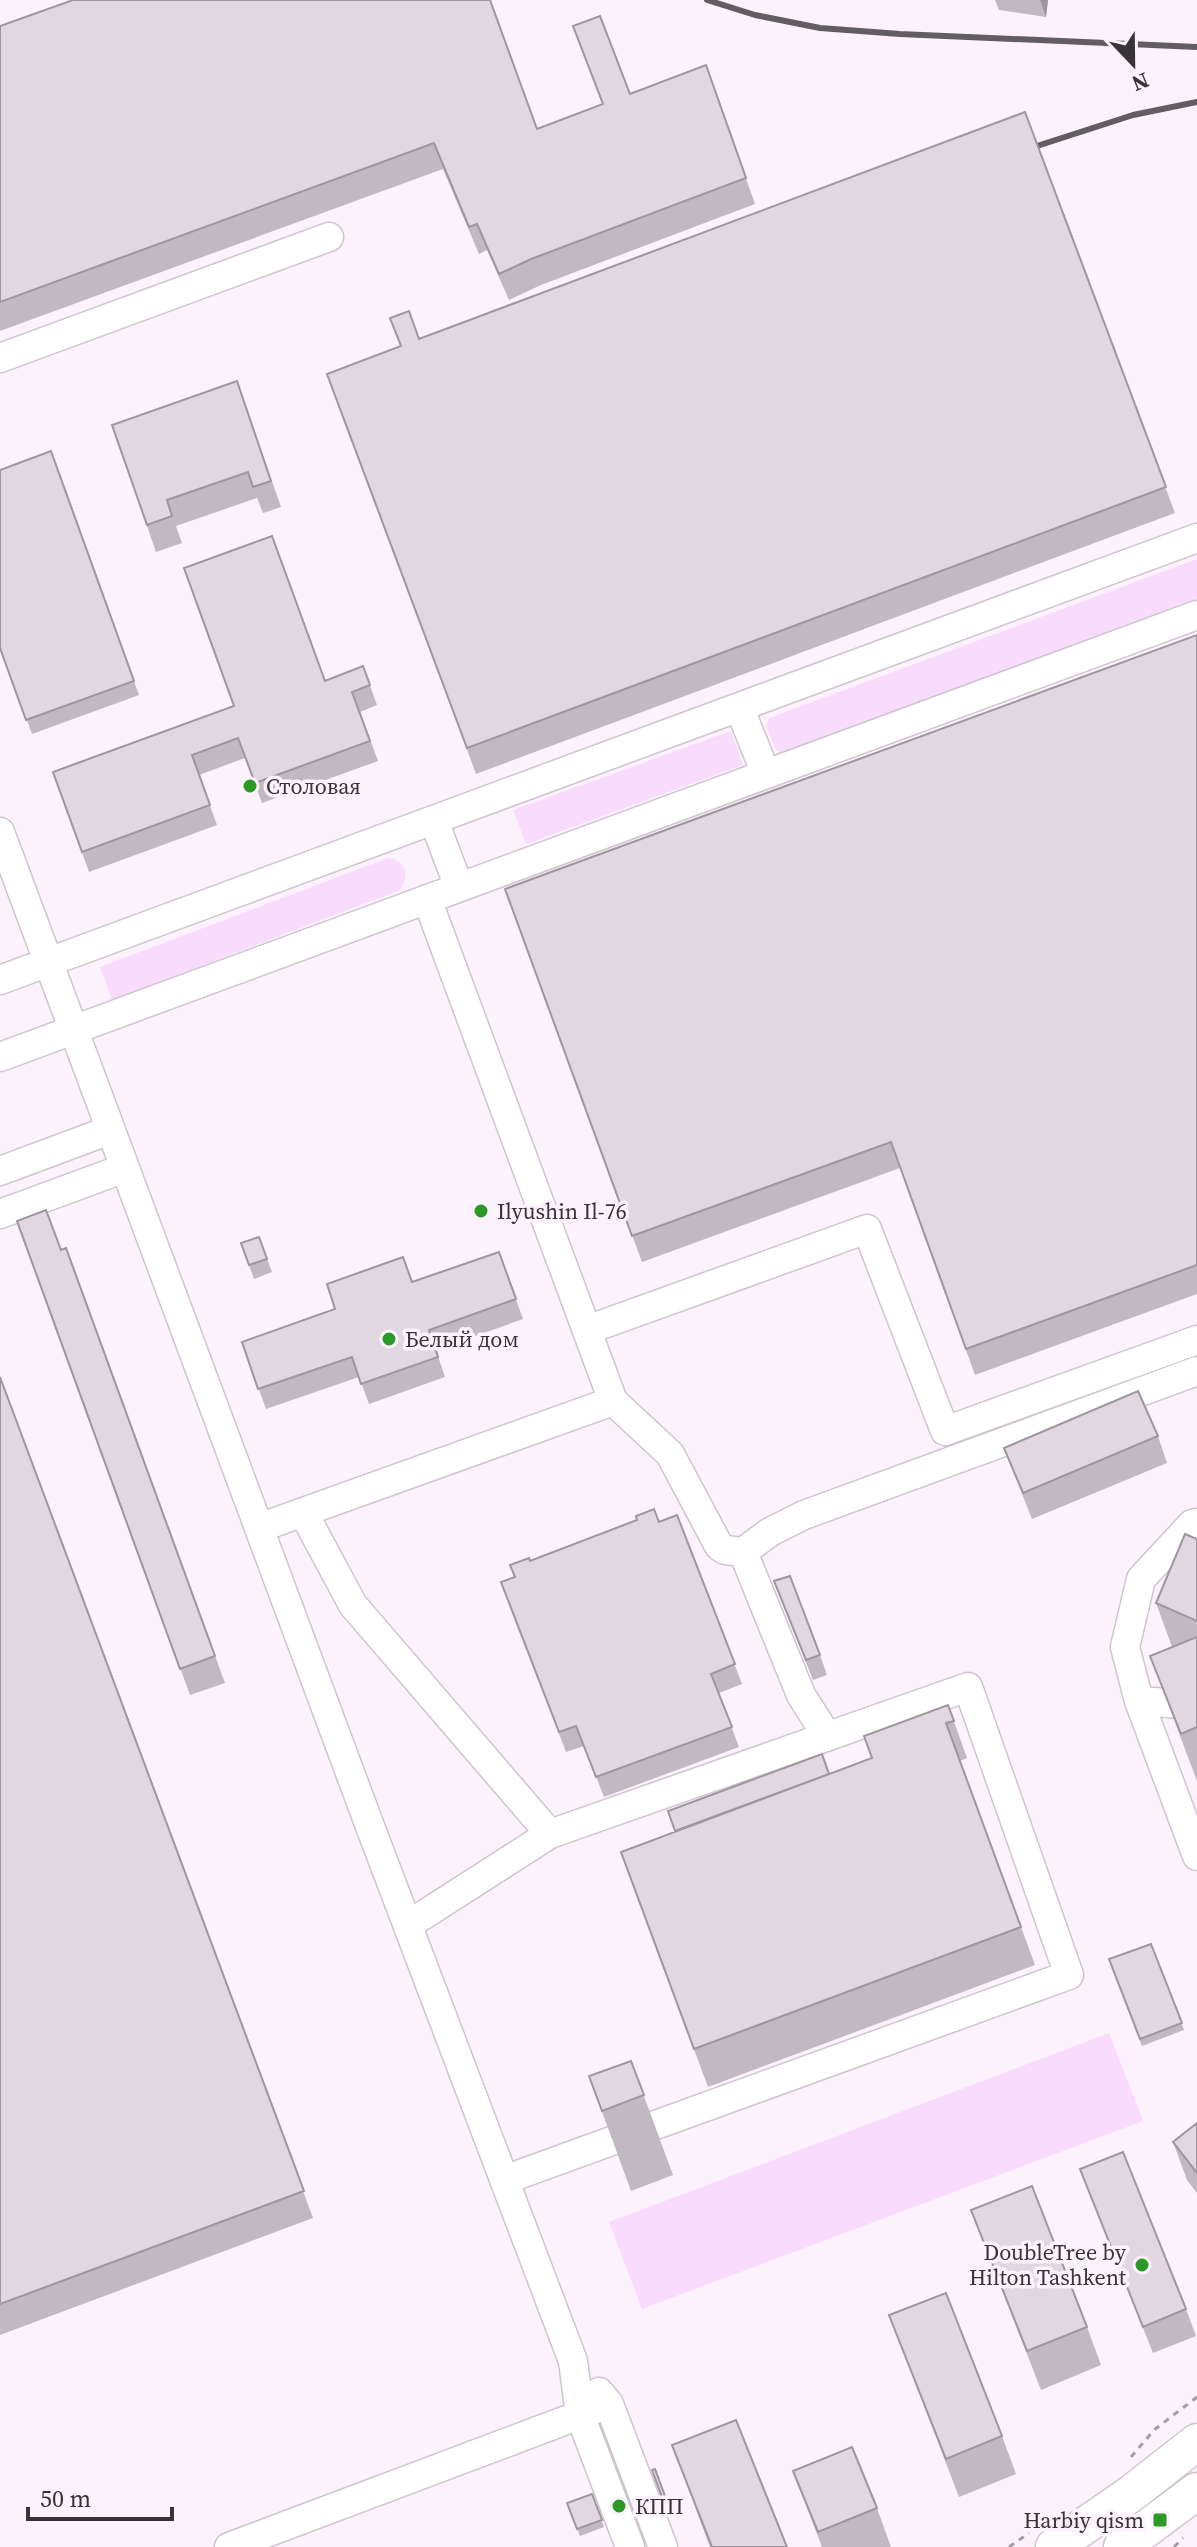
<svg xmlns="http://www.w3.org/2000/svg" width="1197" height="2547" viewBox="0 0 1197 2547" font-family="'Source Serif 4',serif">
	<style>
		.grass { fill: #f9dbfd }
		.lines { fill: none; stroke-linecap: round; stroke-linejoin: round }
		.minor-casing { stroke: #cec5cf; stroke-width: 31 }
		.major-casing { stroke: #cec5cf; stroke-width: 39 }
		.path { stroke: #a39ca4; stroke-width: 3; stroke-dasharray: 6 6; stroke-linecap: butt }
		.minor { stroke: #fff; stroke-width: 28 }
		.major { stroke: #fff; stroke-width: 36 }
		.rail { stroke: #625d62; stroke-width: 6 }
		.wall { fill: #c1b9c2 }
		.shaded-wall { fill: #9d969e }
		.building { fill: #e0d7e1; stroke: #9d969e; stroke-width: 2 }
		.poi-dot { fill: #2b9926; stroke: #fbf2fc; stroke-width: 3 }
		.labels { text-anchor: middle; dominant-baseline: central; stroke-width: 7; stroke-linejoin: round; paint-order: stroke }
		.poi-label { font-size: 22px; fill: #373337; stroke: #fbf2fc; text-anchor: start }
	</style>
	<rect width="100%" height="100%" fill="#fbf2fc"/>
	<path class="grass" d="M1197,559V601L783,755L776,750L766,726L769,718Z
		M731,731L743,765L526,844L513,810Z
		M388,858C406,860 410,876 400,890L112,1000L100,967Z
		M1109,2033L1143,2121L642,2309L609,2222Z"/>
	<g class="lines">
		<g class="minor-casing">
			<path id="minor" d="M0,358L329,237
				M739,707L766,774
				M434,821L459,887
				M0,832L368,1821L573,2361L580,2415L630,2547
				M427,899L613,1401L670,1454L719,1546L725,1550L743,1552L770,1532L804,1515L1197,1371
				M0,980L1197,538
				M0,1057L1197,615
				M0,1171L110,1130
				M0,1214L125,1168
				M587,1330L867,1229L945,1431L1197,1340
				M303,1512L353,1605L550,1834
				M1197,1523L1192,1524L1141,1579L1125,1647L1139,1701L1197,1856
				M259,1528L613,1401
				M743,1552L801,1695L827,1736
				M1139,1701L1197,1705
				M408,1925L550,1834L968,1687L1069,1975L504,2180
				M599,2392L609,2404L663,2547
				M229,2547L609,2404"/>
		</g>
		<g class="major-casing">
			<path id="major" d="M1054,2547L1132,2493L1197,2442
				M1122,2547L1197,2491"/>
		</g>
		<path class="path" d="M1131,2457L1154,2430L1197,2397
			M1009,2547L1029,2533
			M1174,2547L1183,2538"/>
		<use href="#minor" class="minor"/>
		<use href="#major" class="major"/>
		<path class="rail" d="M707,0L755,15L820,28L900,34L1197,47
			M1037,146L1133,115L1197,102"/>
	</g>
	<path class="wall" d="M995,0H1048L1046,17L999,10Z
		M0,26L537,129L706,65L755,204L541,285L509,300L487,250L479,254L443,169L0,331Z
		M1025,112L1175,513L476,774L327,374Z
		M237,381L281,507L263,513L257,498L176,526L182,543L156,552L112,425Z
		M51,451L139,695L32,734L0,648Z
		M1197,635V1294L975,1375L900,1168L642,1262L505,889Z
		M363,666L377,705L360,712L378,761L262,803L245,758L199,775L217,825L89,872L53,772L325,681Z
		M17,1221L61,1250L66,1248L225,1683L190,1695Z
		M259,1237L272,1272L254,1279L241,1243Z
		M499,1252L523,1319L436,1350L445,1377L369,1404L359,1377L266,1409L242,1342Z
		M0,1377L313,2218L0,2335Z
		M1158,1436L1167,1463L1032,1519L1004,1448Z
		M677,1515L742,1684L719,1693L739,1747L604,1797L584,1746L566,1752L501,1582L514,1577L530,1561L659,1522Z
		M1197,1539V1781L1150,1656L1172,1647L1156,1603Z
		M774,1581L820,1655L827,1675L813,1680Z
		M948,1705L967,1758L960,1761L1035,1965L708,2087L621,1852L872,1758Z
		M1151,1944L1184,2030L1142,2046L1109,1959Z
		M631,2061L673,2175L631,2191L589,2076Z
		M1197,2123V2193L1187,2180L1173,2142Z
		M1080,2169L1186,2309L1196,2336L1153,2353Z
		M971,2210L1087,2327L1101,2365L1041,2390Z
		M889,2315L1002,2436L1016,2474L959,2497Z
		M672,2445L787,2547H710Z
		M655,2469L668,2502L665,2504L652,2470Z
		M793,2471L877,2508L891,2547H822Z
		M592,2494L604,2527L580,2536L567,2503Z"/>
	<path class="shaded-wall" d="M1040,0H1048L1046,17Z"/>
	<path class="building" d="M73,0H490L537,129L603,104L573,26L600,16L630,94L706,65L746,178L531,259L499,274L477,224L469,227L434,143L0,302V26Z
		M1025,112L1166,487L467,748L327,374L401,346L390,318L409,311L419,339Z
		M237,381L271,481L253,487L248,472L167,500L172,516L147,525L112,425Z
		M51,451L134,681L26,720L0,648V470Z
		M272,536L325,681L363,666L370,685L352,692L370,741L255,783L238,738L192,755L210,805L82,852L53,772L234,706L184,568Z
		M1197,635V1265L966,1349L891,1142L632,1236L505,889Z
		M46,1210L61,1250L66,1248L215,1656L180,1669L17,1221Z
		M259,1237L267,1259L249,1265L241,1243Z
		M499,1252L516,1299L429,1330L438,1357L361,1384L352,1357L258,1389L242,1342L335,1309L327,1284L403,1257L412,1282Z
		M0,1377L304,2191L0,2304Z
		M1138,1391L1158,1436L1023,1493L1004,1448Z
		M654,1509L659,1522L677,1515L735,1664L711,1674L732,1727L596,1777L576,1726L559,1732L501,1582L515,1577L510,1565L529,1558L530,1561L637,1520L636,1516Z
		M1185,1534L1197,1539V1621L1156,1603Z
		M790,1576L820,1655L806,1660L774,1581Z
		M1197,1637V1727L1181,1734L1150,1656Z
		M948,1705L954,1721L946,1723L1021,1927L694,2049L621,1852L872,1758L864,1736Z
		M822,1754L829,1774L675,1831L668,1811Z
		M1151,1944L1182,2023L1140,2039L1109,1959Z
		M631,2061L644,2095L602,2111L589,2076Z
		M1197,2123V2173L1173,2142Z
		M1123,2152L1186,2309L1143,2327L1080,2169Z
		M1032,2186L1087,2327L1027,2351L971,2210Z
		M946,2293L1002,2436L946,2459L889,2315Z
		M736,2420L787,2547H712L672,2445Z
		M852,2447L877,2508L818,2532L793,2471Z
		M655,2469L665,2496L662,2497L652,2470Z
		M592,2494L602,2520L577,2529L567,2503Z"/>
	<g class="poi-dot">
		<circle cx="250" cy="786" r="8"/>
		<circle cx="481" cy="1211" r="8"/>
		<circle cx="389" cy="1339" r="8"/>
		<circle cx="1142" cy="2265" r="8"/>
		<circle cx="619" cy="2506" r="8"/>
		<rect x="1152" y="2512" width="16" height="16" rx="4"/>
	</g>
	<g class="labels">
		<g class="poi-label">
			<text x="266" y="786">Столовая</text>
			<text x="497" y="1211">Ilyushin Il-76</text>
			<text x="405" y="1339">Белый дом</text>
			<text x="1126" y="2252" text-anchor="end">DoubleTree by<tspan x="1126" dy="25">Hilton Tashkent</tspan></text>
			<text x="635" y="2506">КПП</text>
			<text x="1144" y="2520" text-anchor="end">Harbiy qism</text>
		</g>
	</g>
	<g transform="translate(1133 64) rotate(158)" stroke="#fbf2fc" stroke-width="6" paint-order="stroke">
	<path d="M0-6L14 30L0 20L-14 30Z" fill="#373337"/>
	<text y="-12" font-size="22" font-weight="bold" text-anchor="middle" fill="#373337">N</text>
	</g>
	<path d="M28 2507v12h144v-12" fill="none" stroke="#373337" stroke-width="4"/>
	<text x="40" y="2507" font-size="24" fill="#373337" stroke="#fbf2fc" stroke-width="6" paint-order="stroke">50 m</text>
</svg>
